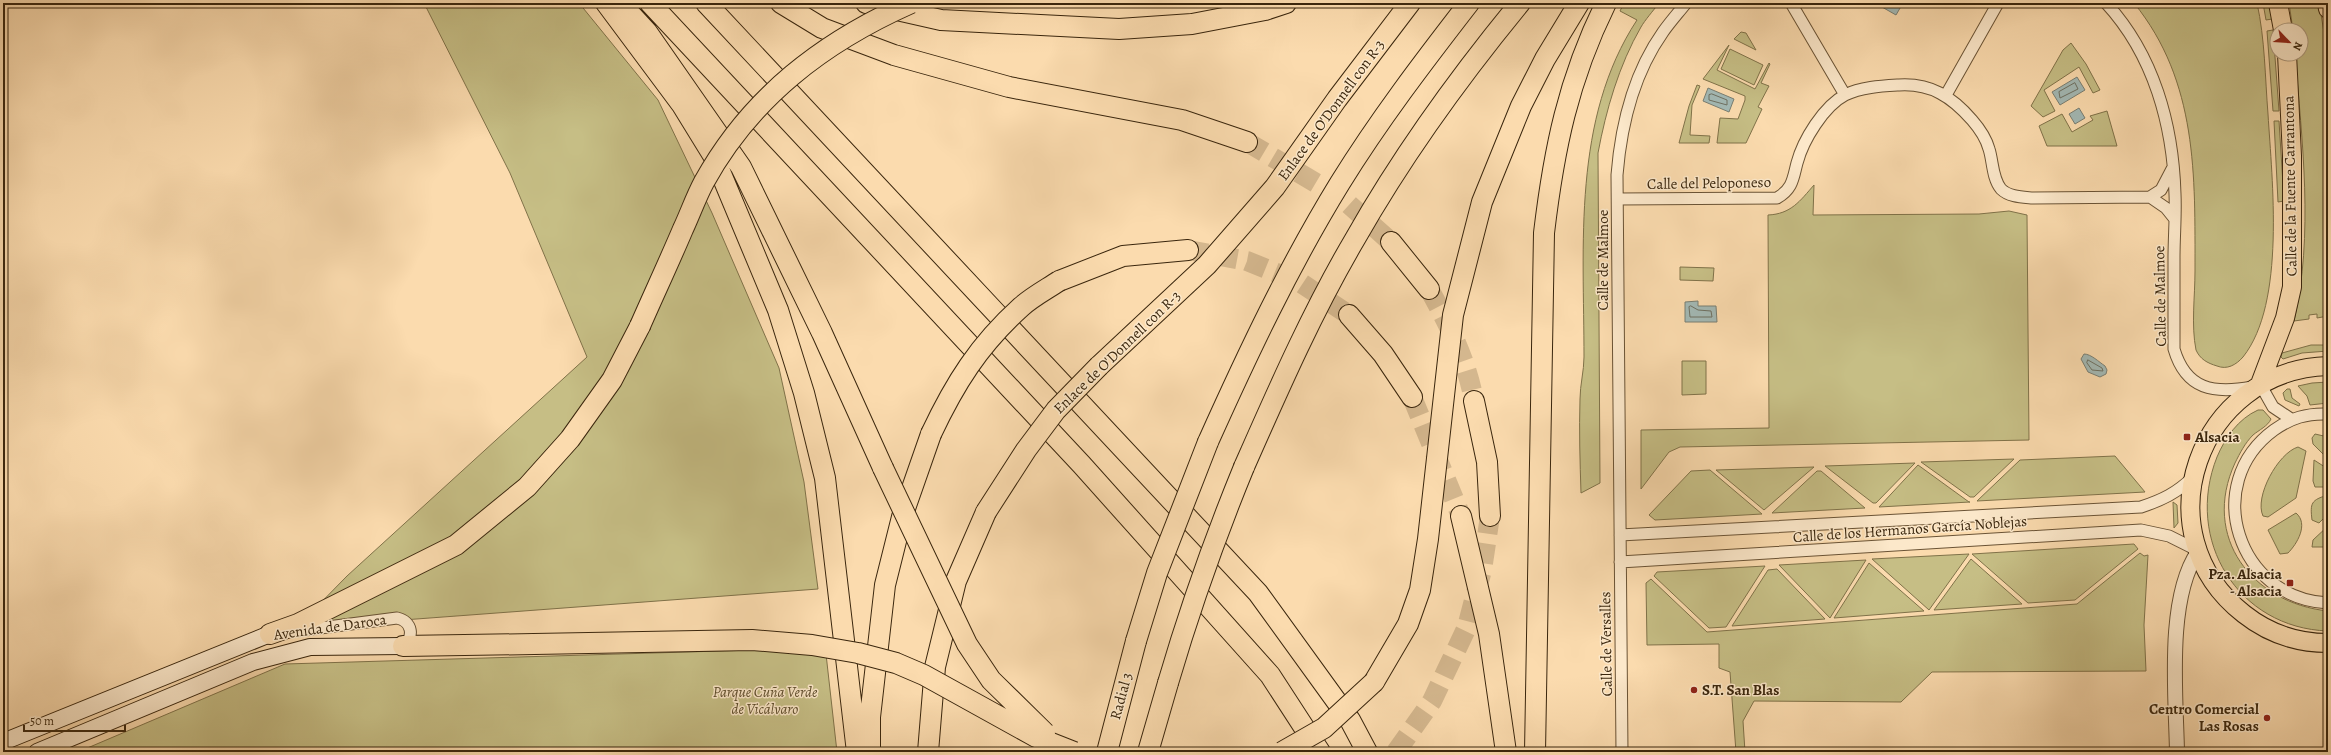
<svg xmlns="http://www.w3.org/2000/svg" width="2331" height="755" viewBox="0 0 2331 755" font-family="Alegreya,serif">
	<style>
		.green { fill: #c6be85; stroke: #807249 }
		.water { fill: #a3b9b5; stroke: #797e72 }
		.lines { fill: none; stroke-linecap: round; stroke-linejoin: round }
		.shore { stroke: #6e7061; stroke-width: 1 }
		.motorway-tunnel { stroke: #d4b78e; stroke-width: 20; stroke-dasharray: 20 10; stroke-linecap: butt }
		.minor-casing { stroke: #6a5335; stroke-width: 13 }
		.tertiary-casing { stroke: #6a5335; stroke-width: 16 }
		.secondary-casing { stroke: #3a260d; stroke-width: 18 }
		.primary-casing { stroke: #3a260d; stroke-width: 20 }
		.motorway-casing { stroke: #3a260d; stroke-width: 22 }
		.minor { stroke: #fce8ca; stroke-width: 11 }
		.tertiary { stroke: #fce8ca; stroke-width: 14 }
		.secondary { stroke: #fce8ca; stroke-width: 16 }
		.primary { stroke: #fbdbae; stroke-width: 18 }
		.motorway { stroke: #fbdbae; stroke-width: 20 }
		.motorway-bridge-casing { stroke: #3a260d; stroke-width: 22; stroke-linecap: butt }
		.motorway-bridge { stroke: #fbdbae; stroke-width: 20 }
		.poi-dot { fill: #8f2418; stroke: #fce8ca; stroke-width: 1.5 }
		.labels { text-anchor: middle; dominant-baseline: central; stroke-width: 3; stroke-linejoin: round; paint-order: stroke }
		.street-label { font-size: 15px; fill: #3a260d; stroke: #fce8ca }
		.poi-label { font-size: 15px; font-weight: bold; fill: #3a260d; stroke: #fce8ca; text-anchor: start }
		.park-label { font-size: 15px; font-style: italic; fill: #5d4c2b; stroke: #fce8ca }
	</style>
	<rect width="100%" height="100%" fill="#fbdbae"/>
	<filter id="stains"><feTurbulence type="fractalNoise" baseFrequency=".005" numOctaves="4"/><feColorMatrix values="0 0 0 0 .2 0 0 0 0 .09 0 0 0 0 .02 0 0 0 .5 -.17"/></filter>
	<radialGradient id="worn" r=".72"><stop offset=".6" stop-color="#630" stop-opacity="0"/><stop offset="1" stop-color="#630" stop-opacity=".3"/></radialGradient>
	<path class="green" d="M424,3H579L658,100L712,213L779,368L804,482L818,589L296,628L347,576L587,357L510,173Z
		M1624,3H1659C1653,11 1645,20 1641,27C1619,65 1606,110 1598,153L1600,483L1581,493C1580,462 1579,430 1580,399C1580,385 1584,371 1584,357C1584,245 1572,119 1637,20L1620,11Z
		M2134,3H2257C2265,39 2265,77 2268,114C2272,180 2286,303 2243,357C2236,365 2227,370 2217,366C2207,363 2200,359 2196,350C2191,325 2195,297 2195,271C2195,176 2198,82 2134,3Z
		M2263,3H2269L2272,19L2266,20Z
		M2289,3H2319L2328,56V316L2317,318V314L2309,315V319L2294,321C2314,235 2302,141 2295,54H2301V30H2293Z
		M2273,30L2279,111H2273L2267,31Z
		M1741,32L1746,33L1756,50L1734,39Z
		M2071,43L2086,64L2100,90L2093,93L2079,67L2044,90L2055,111L2043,117L2031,106L2063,50Z
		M1729,45L1717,70L1755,89L1769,63L1770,64L1761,83L1769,86L1758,107L1762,109L1746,143H1717L1720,118L1738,119L1745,100V96L1703,79Z
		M1730,49L1763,65L1754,85L1721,69Z
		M1697,85L1700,86L1692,105L1690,135L1710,136L1709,143H1679L1689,106Z
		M2107,111L2117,146H2047L2039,126L2062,114L2072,132L2093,120L2090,116Z
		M2274,121H2279L2284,201L2278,202Z
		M1814,185L1813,215L1979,214L2009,211L2027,215L2029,440L1680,447L1669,452L1641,489V430L1769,428L1768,215C1791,214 1800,201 1814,185Z
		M1680,267L1714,268L1713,281L1680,280Z
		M2311,345H2328V351L2302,353L2283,359L2281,357L2282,353Z
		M1682,361H1706V394L1682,395Z
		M2328,382V403L2310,405L2307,396L2298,386L2312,383Z
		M2287,389H2290L2292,398L2300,404L2299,406L2285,400L2283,393Z
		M2258,410H2263L2271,419C2268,426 2259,430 2253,435C2245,443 2240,453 2235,463C2201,537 2252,603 2328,611V631C2238,628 2184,540 2217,457C2225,438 2238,419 2258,410Z
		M2315,434L2328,437V459L2313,444L2312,438Z
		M2298,447L2306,451L2296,498L2268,517L2263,516C2254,497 2278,453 2298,447Z
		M2115,456L2145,492L1977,501L2020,460Z
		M2014,459L1974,497H1970L1921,462Z
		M2314,460L2328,469V487H2315L2313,481Z
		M1915,463L1876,503H1873L1825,466Z
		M1918,465L1969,502H1970L1879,507Z
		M1814,467L1764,510L1716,470Z
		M1710,470L1762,514L1655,520L1649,515L1691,471Z
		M1817,471H1821L1865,508L1772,513Z
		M2328,495V514L2319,523L2312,520C2310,503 2311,500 2328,495Z
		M2173,502L2177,505L2178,523L2174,528Z
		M2296,513C2309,524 2297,544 2288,553L2280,554L2268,530Z
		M2328,526V547H2312L2313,540Z
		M2134,544L2138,549L2075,600L2028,603L1972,554Z
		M2140,553L2144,556L2148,555L2144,625L2146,671L1932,672L1901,702L1754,701L1743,721L1745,752H1736L1730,672L1719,668V644L1647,645L1646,583L1651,579L1707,632L2077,604Z
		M1969,554L1929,610L1872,559Z
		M1971,559L2022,604L1934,610Z
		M1866,560L1830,618L1779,565Z
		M1869,563L1924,611L1834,618Z
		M1765,566L1726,627L1709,628L1654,576L1657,572Z
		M1777,569L1825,619L1732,626L1768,570Z
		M787,649L826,654L837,752H78L285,664Z
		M1778,748L1853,749V752H1778Z"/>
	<path class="water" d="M1884,3H1903L1896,15L1882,7Z
		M2077,77L2085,90L2060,105L2052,92Z
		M1708,88L1734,99L1729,112L1703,101Z
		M2079,108L2085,118L2075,124L2069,114Z
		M1698,301V306H1716L1717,322H1685V302Z
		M2084,354C2091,354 2099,362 2105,366L2107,370L2106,374L2100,377L2088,372L2081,359Z"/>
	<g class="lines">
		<path class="shore" d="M2075,83L2078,89L2060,98L2059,92Z
			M1712,94L1727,100V105L1709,100V95Z
			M1691,306L1698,310L1711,311L1712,317H1690L1689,307Z
			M2088,360L2102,368L2103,371L2092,370L2087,363Z"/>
		<path class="motorway-tunnel" d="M1247,142L1343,199L1391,242
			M1188,250L1247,261L1301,283L1349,315
			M1429,289C1449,325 1467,361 1474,401
			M1412,397L1461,516
			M1396,752L1432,701L1467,627L1482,570L1490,516"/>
		<g class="minor-casing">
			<path id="minor" d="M1791,3L1845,95
				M2106,3C2154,55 2173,125 2175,194C2176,215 2174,236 2174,258C2174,288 2174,318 2174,349C2186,390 2214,394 2252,387
				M1946,95L1998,3
				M2150,197L2161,190L2172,169
				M1618,199L1777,198C1793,189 1793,178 1797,163C1803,140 1824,106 1845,95C1861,87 1882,86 1899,85C1931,83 1952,97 1972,120C1979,128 1986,138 1989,149C1993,161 1992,178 2001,189C2009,197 2022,197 2033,198L2150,197L2166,208L2174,218
				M2260,384L2273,407L2291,419
				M2328,414C2307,413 2291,418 2274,430C2200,484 2238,599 2328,603
				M1620,535L2141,507C2162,500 2177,493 2193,477
				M1620,562L2141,530L2169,536L2197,550
				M297,631L397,618C412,621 415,637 403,646
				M1622,752L1617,175C1621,125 1634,73 1663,32C1670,22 1679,12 1686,3"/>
		</g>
		<g class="tertiary-casing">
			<path id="tertiary" d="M2177,752C2176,696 2166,599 2198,552"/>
		</g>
		<g class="secondary-casing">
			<path id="secondary" d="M3,742L270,634
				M37,752L253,662L310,647L403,646"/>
		</g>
		<g class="primary-casing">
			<path id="primary" d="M2278,3L2283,30
				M2327,3L2328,9
				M2328,366C2198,370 2140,533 2244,614C2268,633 2297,643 2328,643
				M2260,384L2285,318L2292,287V156L2287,54"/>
		</g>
		<g class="motorway-casing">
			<path id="motorway" d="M606,3L682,105L714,157L778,310L804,393L825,478L857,752
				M650,3L1082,465L1270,675L1320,752
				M706,3L1258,593L1350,720L1367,752
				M781,3L822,28L894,55L1009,87L1182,120L1247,142
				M866,3L941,20L1119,29L1192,24L1265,10L1286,3
				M623,6L647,32L741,167L822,333L883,468
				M1391,242L1429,289
				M1059,281L1123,256L1188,250
				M1349,315L1383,354L1412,397
				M1099,366L1207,265L1275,187L1337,99L1410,3
				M1474,401L1487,462L1490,516
				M1208,442C1248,353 1289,266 1340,183C1379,120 1424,61 1469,3
				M1244,467C1278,390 1312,312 1355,239C1402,156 1460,76 1520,3
				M1461,516L1489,634L1506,752
				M270,634L298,624L456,545L527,487L570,439L612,380L640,326
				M403,646L534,644
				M1374,682L1408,624L1420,590L1428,539L1453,315L1482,202L1521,106L1545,59L1579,3
				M870,752V717L885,585L902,517L931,434
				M928,752L935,667L956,581L986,512
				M1107,752L1136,641
				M1148,752L1168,683
				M1535,752L1544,233C1554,149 1568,80 1606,3"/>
		</g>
		<use href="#minor" class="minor"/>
		<use href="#tertiary" class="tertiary"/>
		<use href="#secondary" class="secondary"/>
		<use href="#primary" class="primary"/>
		<use href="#motorway" class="motorway"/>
		<g class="motorway-bridge-casing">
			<path id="motorway-bridge" d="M640,326C654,294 669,262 683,229C690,214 696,197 704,182C751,97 823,42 911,3
				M931,434C955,383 979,345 1021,307C1032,297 1047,289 1059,281
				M883,468L967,644L991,680L1045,733
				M986,512L1026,450L1056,410L1099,366
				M1136,641L1157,573L1208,442
				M534,644L752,640L812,645L858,653L896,663L924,675L1036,737L1074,752
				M1168,683C1190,608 1214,540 1244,467
				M1282,752L1324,728L1374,682"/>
		</g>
		<use href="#motorway-bridge" class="motorway-bridge"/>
	</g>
	<g class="poi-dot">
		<rect x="2183" y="433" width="8" height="8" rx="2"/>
		<rect x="2286" y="579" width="8" height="8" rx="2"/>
		<circle cx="1694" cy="690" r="4"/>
		<circle cx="2267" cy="718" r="4"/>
	</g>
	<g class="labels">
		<g class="street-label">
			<text transform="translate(1331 110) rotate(-54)">Enlace de O'Donnell con R-3</text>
			<text transform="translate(1709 183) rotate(-1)">Calle del Peloponeso</text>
			<text transform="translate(2290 186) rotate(-91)">Calle de la Fuente Carrantona</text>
			<text transform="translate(1603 260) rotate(-90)">Calle de Malmoe</text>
			<text transform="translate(2160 296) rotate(-91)">Calle de Malmoe</text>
			<text transform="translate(1117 352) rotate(-44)">Enlace de O'Donnell con R-3</text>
			<text transform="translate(1910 529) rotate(-4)">Calle de los Hermanos García Noblejas</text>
			<text transform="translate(330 627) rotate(-8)">Avenida de Daroca</text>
			<text transform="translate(1606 644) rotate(-91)">Calle de Versalles</text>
			<text transform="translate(1121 696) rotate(-75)">Radial 3</text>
		</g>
		<g class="poi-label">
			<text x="2195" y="437">Alsacia</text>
			<text x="2282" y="574" text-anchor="end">Pza. Alsacia<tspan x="2282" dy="17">- Alsacia</tspan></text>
			<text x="1702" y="690">S.T. San Blas</text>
			<text x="2259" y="709" text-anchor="end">Centro Comercial<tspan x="2259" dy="17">Las Rosas</tspan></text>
		</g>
		<g class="park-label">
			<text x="765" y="692">Parque Cuña Verde<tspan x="765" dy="17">de Vicálvaro</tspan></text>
		</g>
	</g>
	<rect width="2331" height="755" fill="none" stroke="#fbdbae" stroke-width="16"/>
	<rect x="4" y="4" width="2323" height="747" fill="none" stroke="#3a260d" stroke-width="2"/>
	<rect x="8" y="8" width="2315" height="739" fill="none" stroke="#3a260d"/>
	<g transform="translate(2289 42) rotate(115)"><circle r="19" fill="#fce8ca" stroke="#ae9a7e"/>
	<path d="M0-3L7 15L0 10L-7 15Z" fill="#8f2418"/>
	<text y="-6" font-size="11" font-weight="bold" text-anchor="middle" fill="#3a260d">N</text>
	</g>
	<path d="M24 725v6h101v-6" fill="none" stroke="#3a260d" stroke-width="2"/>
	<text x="30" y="725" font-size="12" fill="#3a260d" stroke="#fce8ca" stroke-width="3" paint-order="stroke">50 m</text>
	<rect width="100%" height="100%" filter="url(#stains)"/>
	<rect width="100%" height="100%" fill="url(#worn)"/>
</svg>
